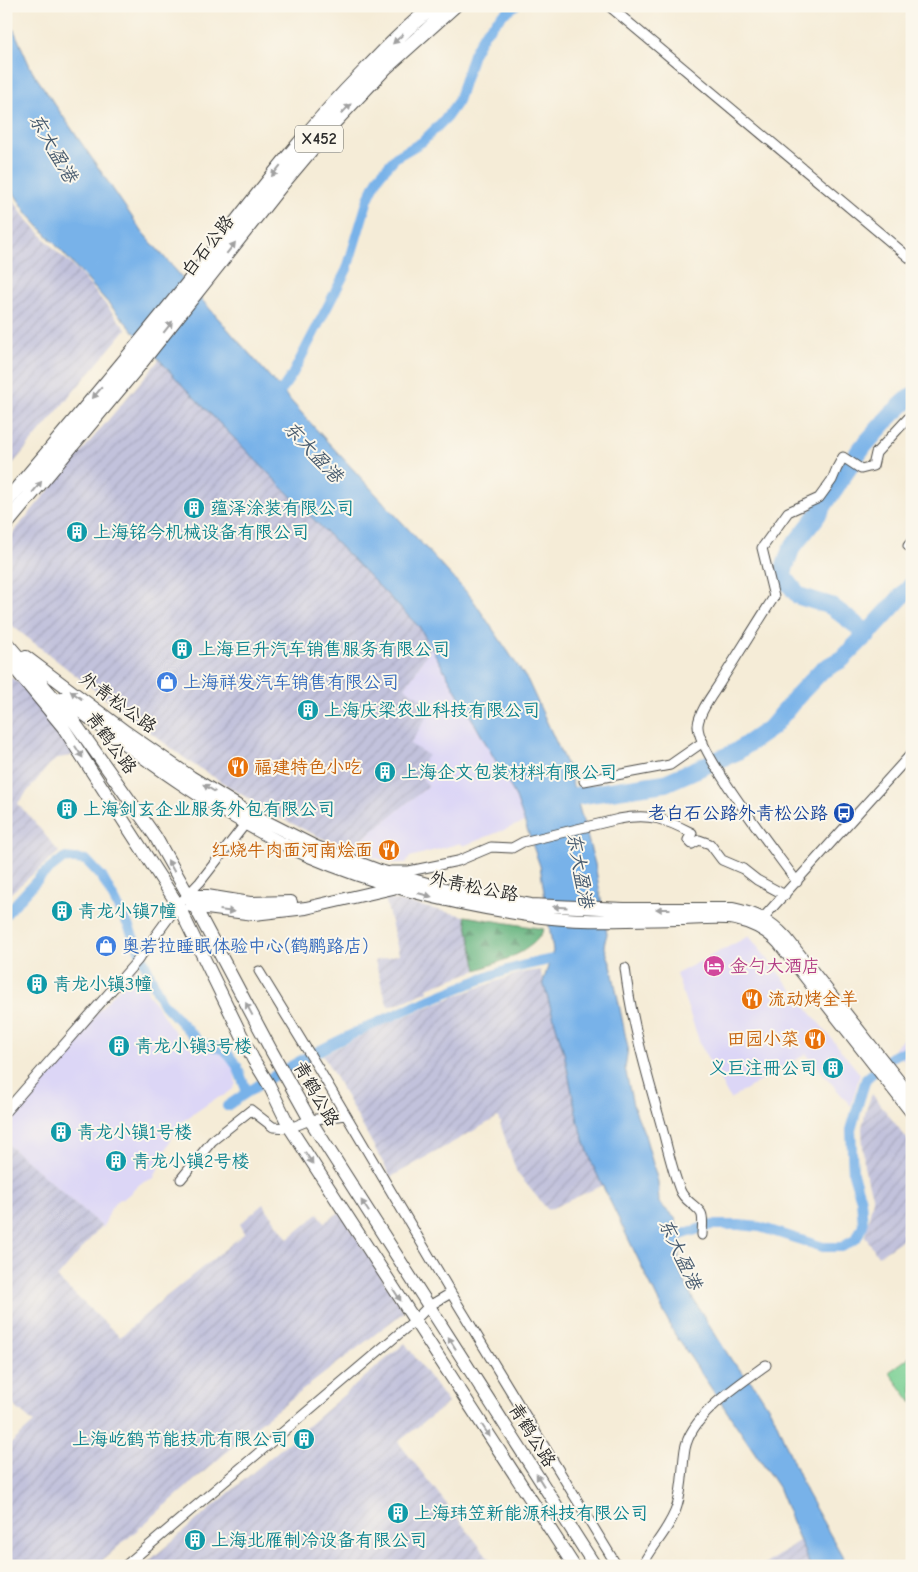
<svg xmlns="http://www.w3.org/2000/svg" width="918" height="1572" viewBox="0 0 918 1572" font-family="'Comic Neue','LXGW WenKai TC',sans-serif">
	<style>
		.built { fill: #dcd6f6 }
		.industrial { fill: url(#industrial-furrows) }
		.forest { fill: url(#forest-firs); stroke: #466e54 }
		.park { fill: #78cf93; stroke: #527d5f }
		.water { fill: #78b2e9; stroke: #526e8a }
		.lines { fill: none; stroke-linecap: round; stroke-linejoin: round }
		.canal { stroke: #78b2e9; stroke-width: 10 }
		.river { stroke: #78b2e9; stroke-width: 18 }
		.street-casing { stroke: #494845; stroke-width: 11 }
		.secondary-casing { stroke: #494845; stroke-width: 14 }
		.primary-casing { stroke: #494845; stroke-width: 16 }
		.street { stroke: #fff; stroke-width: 9 }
		.secondary { stroke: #fff; stroke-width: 12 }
		.primary { stroke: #fff; stroke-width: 14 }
		.oneway { fill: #a0a0a0 }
		.labels { text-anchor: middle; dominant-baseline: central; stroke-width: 4; stroke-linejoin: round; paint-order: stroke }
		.shield { fill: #fbf7ec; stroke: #696865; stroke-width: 1 }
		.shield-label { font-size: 16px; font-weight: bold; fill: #2b2b2b }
		.street-label { font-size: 18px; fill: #2b2b2b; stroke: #fbf7ec }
		.culture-label { font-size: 18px; fill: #0d838f; stroke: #fbf7ec; text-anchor: start }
		.shop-label { font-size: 18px; fill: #366cbe; stroke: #fbf7ec; text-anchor: start }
		.food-label { font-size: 18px; fill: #c56008; stroke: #fbf7ec; text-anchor: start }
		.transit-label { font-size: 18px; fill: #164399; stroke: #fbf7ec; text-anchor: end }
		.hotel-label { font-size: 18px; fill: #b23c85; stroke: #fbf7ec; text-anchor: start }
		.water-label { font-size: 19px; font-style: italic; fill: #465a6e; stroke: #fbf7ec }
	</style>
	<defs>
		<pattern id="industrial-furrows" width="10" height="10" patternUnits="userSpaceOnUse" patternTransform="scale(1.25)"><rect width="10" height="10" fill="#c2c2dc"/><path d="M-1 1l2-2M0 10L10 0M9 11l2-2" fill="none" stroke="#a7a7bd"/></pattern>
		<pattern id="forest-firs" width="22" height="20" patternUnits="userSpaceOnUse" patternTransform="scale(1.25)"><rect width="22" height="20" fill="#62b27d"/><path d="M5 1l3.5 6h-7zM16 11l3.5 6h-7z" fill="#519167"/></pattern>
	</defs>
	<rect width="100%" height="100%" fill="#fbf7ec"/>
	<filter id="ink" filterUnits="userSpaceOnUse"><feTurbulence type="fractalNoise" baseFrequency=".02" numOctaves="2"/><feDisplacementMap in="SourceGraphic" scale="10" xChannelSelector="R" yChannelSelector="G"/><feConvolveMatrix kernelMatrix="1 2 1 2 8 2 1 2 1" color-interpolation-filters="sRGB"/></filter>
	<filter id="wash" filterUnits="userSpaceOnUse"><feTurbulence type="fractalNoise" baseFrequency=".0096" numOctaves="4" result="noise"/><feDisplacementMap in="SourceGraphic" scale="20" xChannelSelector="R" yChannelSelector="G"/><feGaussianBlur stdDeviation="1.12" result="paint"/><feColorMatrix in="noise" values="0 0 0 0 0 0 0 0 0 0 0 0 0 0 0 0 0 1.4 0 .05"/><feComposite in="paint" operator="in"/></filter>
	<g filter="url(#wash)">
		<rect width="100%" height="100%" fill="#f5ecd7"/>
		<path class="built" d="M431,647L515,795L524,822L463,846L461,843L410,857L406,863H391L350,849L428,786L417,771L410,744L405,688Z
			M749,936L860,1074L851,1106L806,1054L730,1099L701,1046L676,974Z
			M138,966L146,982L148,993L171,1027L182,1040L190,1047L196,1050L222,1051L233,1065L236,1084L233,1089L225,1095L215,1099L177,1125L154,1178L141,1183L127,1196L117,1201L111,1208L103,1228L6,1143V1117Z
			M912,1031V1070L894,1048Z"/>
		<path class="industrial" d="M6,187L23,215L57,252L69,262L82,276L126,329L6,472Z
			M159,360L183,386L420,628L431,647L405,688L433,707L410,744L428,755L417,771L428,786L350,849L319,837L275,815L191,763L97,692L6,621V541Z
			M6,674L27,688L75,753L71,756L58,758L49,765L17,804L27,813L59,852L6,897Z
			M385,898L465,916L477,970L427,988L428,991L393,1006H389L387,1004L375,961L399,954Z
			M540,970L564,1053L578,1122L593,1166L603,1185L548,1210L517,1173L498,1117L391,1177L323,1055L376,1028L455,996L520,973Z
			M872,1094L912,1145V1224L901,1232L905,1238L878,1256L865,1236L873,1199L864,1167L862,1128L866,1110Z
			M6,1143L101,1226L57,1278L120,1337L162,1300L245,1233L240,1224L263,1204L288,1239L318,1214L325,1222L340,1212L404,1312L261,1422L96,1566H6V1448L34,1423L6,1399Z
			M405,1343L448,1403L398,1442L495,1566H143Z
			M800,1540L810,1566H763Z"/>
		<path class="forest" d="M465,916L544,929C533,953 501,961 477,970Z"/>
		<path class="park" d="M912,1355V1403L889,1372Z"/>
		<path class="water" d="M6,12L32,71L143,233L314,427L471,597L528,681L568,768L595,864L607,934L604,945L611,965L628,1048L625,1068L633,1105L645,1135L658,1182L659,1203L675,1218L682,1244L677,1265L693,1299L732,1361L755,1386L774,1416L806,1492L848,1566H810L778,1487L674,1333L593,1166L578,1122L564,1053L543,982L553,951L540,866L515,795L467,710L420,628L183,386L27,213L6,181Z"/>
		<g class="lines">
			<path class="canal" d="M274,401L292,375L347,269L368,199L379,176L396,157L422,142L446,118L458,101L473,54L484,34L502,15L515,6
				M6,914L41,876L64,858L86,860L102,877L128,925L162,1002L199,1042L225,1050L237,1066L247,1092
				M227,1106C288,1063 354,1032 422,1003C453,990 486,976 518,967C533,963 548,960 563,957
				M668,1239L711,1225H739L760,1227L823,1247H842L856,1239L863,1225L861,1200L853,1174L851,1130L860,1098L866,1079L891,1057L912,1048"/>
			<path class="river" d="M868,634L831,606L799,596L782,575L791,549L814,520L860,450L891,415L912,396
				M576,796L665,783L736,752L772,727L800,693L822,670L842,659L871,630L912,585"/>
		</g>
	</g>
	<g filter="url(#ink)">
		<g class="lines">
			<g class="street-casing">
				<path id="street" d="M609,6L912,260
					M908,546L912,541
					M584,781L670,765L703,742
					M391,871H409L458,861L491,847L512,848L523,842L619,819C650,813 665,819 692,833L688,840L692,844L699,840L710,844L722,860L743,869L757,880L785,895
					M797,882C778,855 696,751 698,725C699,711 714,693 721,681C739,653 756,625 774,597L762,548L788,512L819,498L832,480L837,468L843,457L861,469L873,466L876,453L912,414
					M761,923L763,918L912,753
					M625,968C631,1018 645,1068 659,1117C666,1141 671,1167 680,1190C684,1201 695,1204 701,1213C704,1218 702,1229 702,1235
					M259,971L317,1066L451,1293L617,1566
					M6,1111L137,961L178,905L200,882L249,819
					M181,1179L212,1141L251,1110L273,1127L290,1128L310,1120L345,1115
					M125,1566L414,1321L429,1306L451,1293
					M642,1566C652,1546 671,1527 677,1506C683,1488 682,1468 685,1449C691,1415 740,1384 766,1365"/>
			</g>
			<g class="secondary-casing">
				<path id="secondary" d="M6,642L72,719L155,836L195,907L272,1052L310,1120L595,1566
					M26,657L126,732L191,777L251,814L314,846L380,871L449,890L531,905L624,909H733C757,914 769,920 786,938L912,1098
					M6,658L63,727L178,905L253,1059L269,1085L290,1128L574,1566
					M62,698C139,755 221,817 309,856C379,886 453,904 528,915C577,923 628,920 677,919C692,919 721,916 735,919C753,923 767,930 779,943L912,1113
					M188,896H207L250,903L291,902
					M191,906L254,914L306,908L393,888"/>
			</g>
			<g class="primary-casing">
				<path id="primary" d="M6,502C69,427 132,354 193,277C248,208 300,137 362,74C385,50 408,26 434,6
					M6,524L138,366L281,185L334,122L386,67L454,6"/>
			</g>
			<use href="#street" class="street"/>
			<use href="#secondary" class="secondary"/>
			<use href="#primary" class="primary"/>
		</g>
		<defs><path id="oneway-solid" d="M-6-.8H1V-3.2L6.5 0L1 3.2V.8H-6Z" transform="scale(1.25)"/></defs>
		<g class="oneway">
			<use href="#oneway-solid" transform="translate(398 39) rotate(138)"/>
			<use href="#oneway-solid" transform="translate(346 109) rotate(-46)"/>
			<use href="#oneway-solid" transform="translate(276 171) rotate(129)"/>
			<use href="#oneway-solid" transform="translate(231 248) rotate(-52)"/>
			<use href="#oneway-solid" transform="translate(168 327) rotate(-52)"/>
			<use href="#oneway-solid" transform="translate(97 393) rotate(130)"/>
			<use href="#oneway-solid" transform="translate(37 487) rotate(-50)"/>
			<use href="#oneway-solid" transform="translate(76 695) rotate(-144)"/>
			<use href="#oneway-solid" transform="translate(79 752) rotate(57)"/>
			<use href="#oneway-solid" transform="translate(209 788) rotate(-148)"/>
			<use href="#oneway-solid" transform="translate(171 866) rotate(-119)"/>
			<use href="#oneway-solid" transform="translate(425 895) rotate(15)"/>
			<use href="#oneway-solid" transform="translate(560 907) rotate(-177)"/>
			<use href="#oneway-solid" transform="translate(663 909) rotate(180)"/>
			<use href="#oneway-solid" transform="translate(227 911) rotate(7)"/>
			<use href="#oneway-solid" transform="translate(249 1009) rotate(-118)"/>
			<use href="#oneway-solid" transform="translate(309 1158) rotate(57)"/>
			<use href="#oneway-solid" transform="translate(365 1206) rotate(-123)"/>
			<use href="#oneway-solid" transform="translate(397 1295) rotate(57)"/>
			<use href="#oneway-solid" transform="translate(452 1343) rotate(-122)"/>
			<use href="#oneway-solid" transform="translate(486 1431) rotate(57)"/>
			<use href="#oneway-solid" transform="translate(540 1480) rotate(-122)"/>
		</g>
	</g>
	<defs>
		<g id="building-disc" transform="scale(1.125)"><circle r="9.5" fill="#0f9aa8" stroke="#fbf7ec"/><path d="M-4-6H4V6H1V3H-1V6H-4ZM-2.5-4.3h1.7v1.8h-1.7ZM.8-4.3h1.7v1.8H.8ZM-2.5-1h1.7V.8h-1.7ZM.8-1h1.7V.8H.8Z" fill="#fff"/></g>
		<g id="shop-disc" transform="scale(1.125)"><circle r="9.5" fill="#3f7fe0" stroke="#fbf7ec"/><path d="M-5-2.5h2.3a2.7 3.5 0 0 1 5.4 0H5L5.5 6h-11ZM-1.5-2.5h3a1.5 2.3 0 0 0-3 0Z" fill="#fff"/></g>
		<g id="restaurant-disc" transform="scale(1.125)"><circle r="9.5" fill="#e8710a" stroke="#fbf7ec"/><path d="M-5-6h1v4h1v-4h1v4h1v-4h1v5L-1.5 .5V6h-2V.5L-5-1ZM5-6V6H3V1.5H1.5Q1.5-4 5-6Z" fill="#fff"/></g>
		<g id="bus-disc" transform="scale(1.125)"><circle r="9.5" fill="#1a4fb4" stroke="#fbf7ec"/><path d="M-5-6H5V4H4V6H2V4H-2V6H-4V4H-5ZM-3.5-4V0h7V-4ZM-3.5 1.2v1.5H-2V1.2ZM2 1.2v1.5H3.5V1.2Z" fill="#fff"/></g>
		<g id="hotel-disc" transform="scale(1.125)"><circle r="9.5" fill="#d1479c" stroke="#fbf7ec"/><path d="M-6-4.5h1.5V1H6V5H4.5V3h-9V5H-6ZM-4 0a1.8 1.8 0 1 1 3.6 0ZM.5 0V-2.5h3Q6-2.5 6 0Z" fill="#fff"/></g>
	</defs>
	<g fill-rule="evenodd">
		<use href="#building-disc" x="194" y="508"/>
		<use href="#building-disc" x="77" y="532"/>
		<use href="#building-disc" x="182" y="649"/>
		<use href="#shop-disc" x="167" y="682"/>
		<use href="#building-disc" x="308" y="710"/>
		<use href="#restaurant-disc" x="238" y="767"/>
		<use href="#building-disc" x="385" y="772"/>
		<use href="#building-disc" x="67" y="809"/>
		<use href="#bus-disc" x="844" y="813"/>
		<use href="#restaurant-disc" x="389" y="850"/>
		<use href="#building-disc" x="62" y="911"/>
		<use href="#shop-disc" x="106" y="946"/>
		<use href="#hotel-disc" x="714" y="966"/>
		<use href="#building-disc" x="37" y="984"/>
		<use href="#restaurant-disc" x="752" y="999"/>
		<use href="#restaurant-disc" x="815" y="1039"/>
		<use href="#building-disc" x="119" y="1046"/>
		<use href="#building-disc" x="833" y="1068"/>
		<use href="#building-disc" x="61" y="1132"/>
		<use href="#building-disc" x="116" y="1161"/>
		<use href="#building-disc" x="304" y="1439"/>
		<use href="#building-disc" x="398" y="1513"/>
		<use href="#building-disc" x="195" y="1540"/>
	</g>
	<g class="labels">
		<rect class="shield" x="295" y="125.5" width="48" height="27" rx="4"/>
		<g class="shield-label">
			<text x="319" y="139">X452</text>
		</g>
		<g class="street-label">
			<text transform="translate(208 246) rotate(-52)">白石公路</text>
			<text transform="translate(118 703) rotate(36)">外青松公路</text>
			<text transform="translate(111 743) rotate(54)">青鹤公路</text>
			<text transform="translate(474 887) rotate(11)">外青松公路</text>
			<text transform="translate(316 1094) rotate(60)">青鹤公路</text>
			<text transform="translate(532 1435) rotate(58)">青鹤公路</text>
		</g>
		<g class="culture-label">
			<text x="210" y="508">蕴泽涂装有限公司</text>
			<text x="93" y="532">上海铭今机械设备有限公司</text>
			<text x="198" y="649">上海巨升汽车销售服务有限公司</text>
			<text x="324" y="710">上海庆梁农业科技有限公司</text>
			<text x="401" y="772">上海企文包装材料有限公司</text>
			<text x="83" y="809">上海剑玄企业服务外包有限公司</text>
			<text x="78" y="911">青龙小镇7幢</text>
			<text x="53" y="984">青龙小镇3幢</text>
			<text x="135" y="1046">青龙小镇3号楼</text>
			<text x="817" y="1068" text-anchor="end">义巨注册公司</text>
			<text x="77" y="1132">青龙小镇1号楼</text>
			<text x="132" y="1161">青龙小镇2号楼</text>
			<text x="288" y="1439" text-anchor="end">上海屹鹤节能技术有限公司</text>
			<text x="414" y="1513">上海玮笠新能源科技有限公司</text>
			<text x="211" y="1540">上海北雁制冷设备有限公司</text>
		</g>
		<g class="shop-label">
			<text x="183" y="682">上海祥发汽车销售有限公司</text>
			<text x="122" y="946">奥若拉睡眠体验中心(鹤鹏路店)</text>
		</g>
		<g class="food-label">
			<text x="254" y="767">福建特色小吃</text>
			<text x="373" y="850" text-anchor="end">红烧牛肉面河南烩面</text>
			<text x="768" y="999">流动烤全羊</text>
			<text x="799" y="1039" text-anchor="end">田园小菜</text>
		</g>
		<g class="transit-label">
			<text x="828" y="813">老白石公路外青松公路</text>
		</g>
		<g class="hotel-label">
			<text x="730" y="966">金勺大酒店</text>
		</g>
		<g class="water-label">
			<text transform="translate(53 148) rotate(60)">东大盈港</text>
			<text transform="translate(313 452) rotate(47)">东大盈港</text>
			<text transform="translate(580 870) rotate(80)">东大盈港</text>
			<text transform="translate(680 1254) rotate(65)">东大盈港</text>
		</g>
	</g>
	<rect width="918" height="1572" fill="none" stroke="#fbf7ec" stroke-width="25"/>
</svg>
